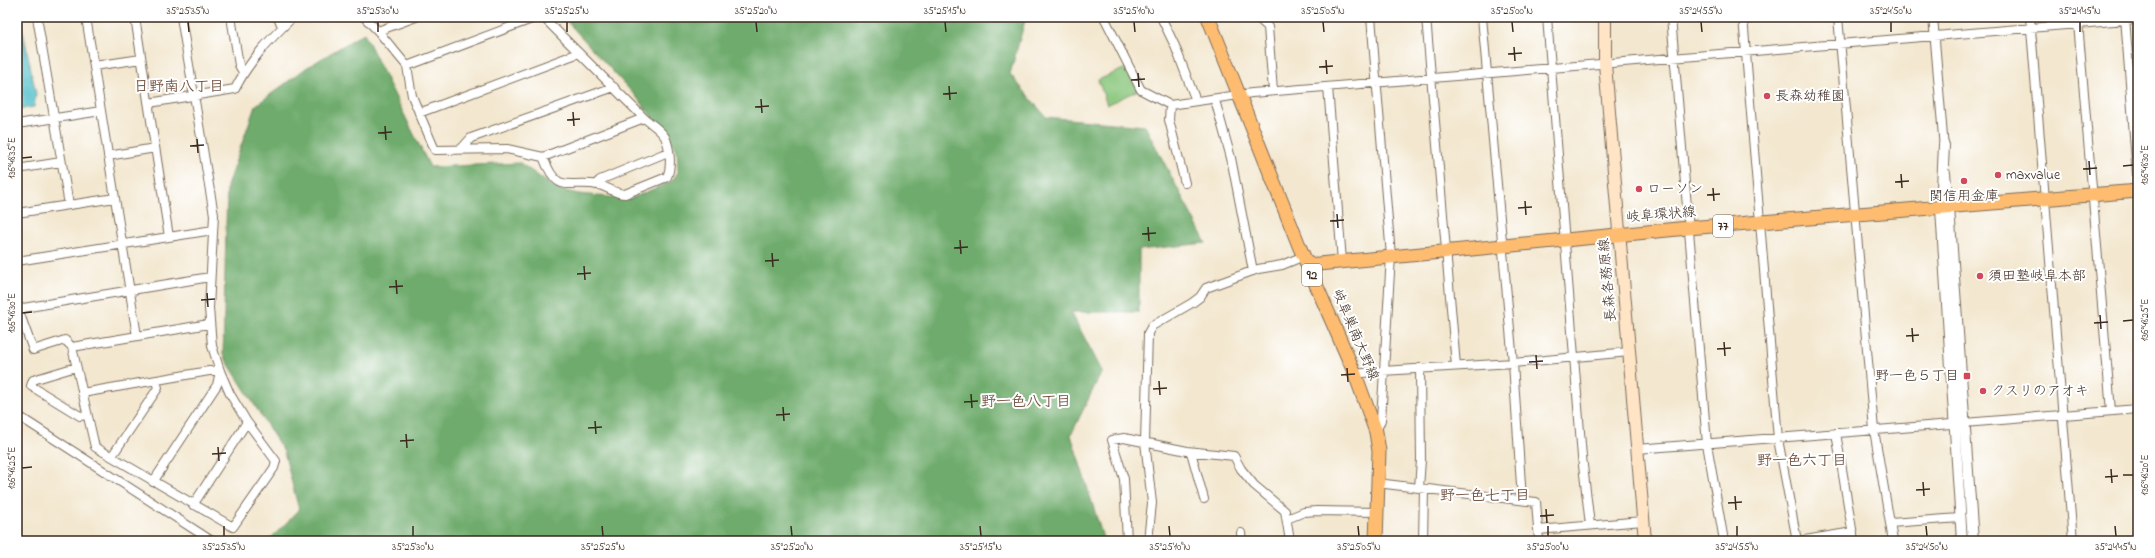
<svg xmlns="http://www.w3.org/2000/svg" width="2155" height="558" viewBox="0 0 2155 558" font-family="'Indie Flower','Klee One',sans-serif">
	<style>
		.green { fill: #89c67c; stroke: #62784d }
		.forest { fill: #6eab6c; stroke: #546a45 }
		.water { fill: #52c0ca; stroke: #467574 }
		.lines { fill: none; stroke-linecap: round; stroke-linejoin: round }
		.minor-casing { stroke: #7b6c5c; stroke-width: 10 }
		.tertiary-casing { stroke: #7b6c5c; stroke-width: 12 }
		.secondary-casing { stroke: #7b6c5c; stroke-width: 14 }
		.primary-casing { stroke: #7b6c5c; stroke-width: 15 }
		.minor { stroke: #fff; stroke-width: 8 }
		.tertiary { stroke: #fff; stroke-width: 10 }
		.secondary { stroke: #ffe4c6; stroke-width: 12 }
		.primary { stroke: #febc70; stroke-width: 13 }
		.ticks { fill: none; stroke: #3b2a1e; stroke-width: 1.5 }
		.poi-dot { fill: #d1495b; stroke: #fff; stroke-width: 1.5 }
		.labels { text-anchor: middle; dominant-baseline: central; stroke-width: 4; stroke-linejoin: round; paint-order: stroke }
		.shield { fill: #fff; stroke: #766a62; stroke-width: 1 }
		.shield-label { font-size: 13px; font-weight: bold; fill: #3b2a1e }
		.poi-label { font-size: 14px; fill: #3b2a1e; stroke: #fff; text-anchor: start }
		.street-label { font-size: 14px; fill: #3b2a1e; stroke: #fff }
		.neighbourhood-label { font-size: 15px; font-weight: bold; fill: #785847; stroke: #fff }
		.neatline { fill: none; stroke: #3b2a1e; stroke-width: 1.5 }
		.ticks-label { font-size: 10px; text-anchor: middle; fill: #3b2a1e }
	</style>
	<rect width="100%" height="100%" fill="#fff"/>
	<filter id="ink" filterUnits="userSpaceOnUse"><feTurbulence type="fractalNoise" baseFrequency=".025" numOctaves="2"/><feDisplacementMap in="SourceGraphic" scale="8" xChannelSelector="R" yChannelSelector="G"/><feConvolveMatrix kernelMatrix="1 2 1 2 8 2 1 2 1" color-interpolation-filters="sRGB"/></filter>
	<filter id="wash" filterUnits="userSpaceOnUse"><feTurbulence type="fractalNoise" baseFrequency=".012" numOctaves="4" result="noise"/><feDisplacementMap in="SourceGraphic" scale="16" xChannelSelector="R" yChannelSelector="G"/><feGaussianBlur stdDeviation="0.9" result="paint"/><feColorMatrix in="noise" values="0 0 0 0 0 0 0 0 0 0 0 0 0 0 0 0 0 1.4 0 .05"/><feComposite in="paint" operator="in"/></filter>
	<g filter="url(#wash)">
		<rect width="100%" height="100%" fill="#f3e7cf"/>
		<path class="green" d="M1126,68L1138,90L1107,105L1098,80Z"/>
		<path class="forest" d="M563,17H1026L1010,74L1046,117L1145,126L1206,243L1139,250V312H1071L1102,371L1071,435L1104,541H268L299,510L284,452L223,355L227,186L255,106L306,68L364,33L430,167L520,163L557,189L579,194L630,199L672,181L678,172L677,150L639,100Z"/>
		<path class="water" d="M17,17H20L36,94L34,107L17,110Z"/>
	</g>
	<g filter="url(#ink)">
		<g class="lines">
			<g class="minor-casing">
				<path id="minor" d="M37,17L69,205
					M86,17L137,336
					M135,17L169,237
					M231,17L239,65L243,72
					M277,17L283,27
					M364,17L378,31L407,66L412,96L435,150L507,149L543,157L644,118L543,17
					M1104,17L1141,90L1170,105L1169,120L1185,183
					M1161,17L1175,46L1196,101
					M1261,17V21L1268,27L1273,91
					M1371,17L1391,256L1381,420L1376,432
					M1426,17L1456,366
					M1482,17L1513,363L1522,500
					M1547,17L1582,457L1590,525
					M1671,17L1707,444L1724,541
					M1743,17L1778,439L1797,541
					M1838,17L1874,430L1893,541
					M1933,17L1944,149
					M2030,17L2073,541
					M2125,17L2138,188
					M2078,23L2111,411
					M378,31L416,17
					M94,66L141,59
					M407,66L537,17
					M1328,87L1342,261
					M1215,100L1231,158L1253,271
					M149,103L235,89C249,61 270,39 293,17
					M1170,105L1252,93L2138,19
					M419,113L579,53
					M17,124L101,111
					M462,148L471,138L614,87
					M108,156L155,148
					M543,157C559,197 566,179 599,185C608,187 615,194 625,194L667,177C672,166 670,148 665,137C661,130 650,123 644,118
					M17,169L61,162
					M1946,173L1949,208
					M595,185L600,180L668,152
					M17,213L115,198
					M17,261L213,230
					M17,306L33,350L65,340L72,347L95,447L233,527L274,468L276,461L247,422L230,394L220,371L212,346L209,308L214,215L181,17
					M17,309L210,277
					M72,347L209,324
					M76,367L33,380L31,386L80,416L87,415
					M1355,374L1382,371L1513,363L1629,352
					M82,393L209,371H220
					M17,415L212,541
					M1836,433L1854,541
					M1637,449L2138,409
					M1191,452L1204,499
					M112,456L158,388L156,381
					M153,482L217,385L220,371
					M1377,483L1536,502L1539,541
					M1419,488L1421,460L1420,368
					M193,505L247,422
					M1287,519L1304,512L1317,511L1376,512
					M1890,523L1960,518
					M1538,530L1643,521
					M1241,533L1242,541
					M1127,541L1124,479L1112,440L1124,438L1187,451L1234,456L1241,469L1254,485L1285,511L1290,541
					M1148,541L1152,503L1145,442L1148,333L1152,326L1192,303L1200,297L1206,288L1258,269L1282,265L1304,256
					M1423,541L1424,489
					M1799,541L1853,532"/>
			</g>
			<g class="tertiary-casing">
				<path id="tertiary" d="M1944,145L1941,209L1962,541
					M1949,208L1973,541"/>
			</g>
			<g class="secondary-casing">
				<path id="secondary" d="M1605,17V64L1645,541"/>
			</g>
			<g class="primary-casing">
				<path id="primary" d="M1208,17L1300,248L1355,374L1376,432L1379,451L1376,541
					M1308,265L1688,228L2138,191"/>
			</g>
			<use href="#minor" class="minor"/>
			<use href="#tertiary" class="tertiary"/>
			<use href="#secondary" class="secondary"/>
			<use href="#primary" class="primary"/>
		</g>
	</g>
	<path class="ticks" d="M188,22L189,32M378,22V32M567,22V32M756,22L757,32M945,22L946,32M1134,22L1135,32M1323,22L1324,32M1512,22L1513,32M1701,22L1702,32M1891,22V32M2080,22V32M1514,47L1515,61M1508,54L1522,53M1326,60L1327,74M1319,67L1333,66M1138,73L1139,87M1131,80L1145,79M949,86L950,100M943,94L957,93M761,99L762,113M755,107L769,106M573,112L574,126M567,120L580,119M385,126L386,140M378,133L392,132M197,139L198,153M190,146L204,145M22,158L32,157M2089,161L2090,175M2123,166L2133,165M2083,169L2097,168M1901,174L1902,188M1895,182L1909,181M1713,188L1714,201M1707,195L1720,194M1525,201L1526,215M1518,208L1532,207M1337,214L1338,228M1330,221L1344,220M1148,227L1149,241M1142,234L1156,233M960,240L961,254M954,248L968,247M772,253L773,267M765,261L779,260M584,266L585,280M577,274L591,273M396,280L397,294M389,287L403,286M207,293L208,307M201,300L215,299M22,313L32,312M2100,315L2101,329M2123,321L2133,320M2094,323L2108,322M1912,328L1913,342M1906,336L1919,335M1724,342L1725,356M1717,349L1731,348M1536,355L1537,369M1529,362L1543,361M1347,368L1348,382M1341,375L1355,374M1159,381L1160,395M1153,389L1167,388M971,394L972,408M964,402L978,401M783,407L784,421M776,415L790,414M595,421L596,434M588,428L602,427M406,434L407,448M400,441L414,440M218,447L219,461M212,454L226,453M22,468L32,467M2111,469L2112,483M2123,475H2133M2105,477L2118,476M1923,482L1924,496M1916,490L1930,489M1735,496L1736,510M1728,503L1742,502M1546,509L1547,523M1540,516L1554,515M224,526V536M413,526V536M602,526L603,536M791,526L792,536M980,526L981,536M1169,526L1170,536M1358,526L1359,536M1548,526V536M1737,526V536M1926,526L1927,536M2115,526L2116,536"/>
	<g class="poi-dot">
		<circle cx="1767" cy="96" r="4"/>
		<circle cx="1998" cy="175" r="4"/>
		<circle cx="1964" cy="181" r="4"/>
		<circle cx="1639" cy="189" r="4"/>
		<circle cx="1980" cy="276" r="4"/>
		<rect x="1963" y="372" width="8" height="8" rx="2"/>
		<circle cx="1983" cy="391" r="4"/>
	</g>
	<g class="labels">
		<g class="shield">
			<rect x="1713" y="215" width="20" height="22" rx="3"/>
			<rect x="1302" y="264" width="20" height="22" rx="3"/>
		</g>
		<g class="shield-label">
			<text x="1723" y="226">77</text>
			<text x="1312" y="275">92</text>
		</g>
		<g class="poi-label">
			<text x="1775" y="96">長森幼稚園</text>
			<text x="2006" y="175">maxvalue</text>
			<text x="1647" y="189">ローソン</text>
			<text x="1964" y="196" text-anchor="middle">関信用金庫</text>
			<text x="1988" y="276">須田塾岐阜本部</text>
			<text x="1959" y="376" text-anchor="end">野一色５丁目</text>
			<text x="1991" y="391">クスリのアオキ</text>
		</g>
		<g class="street-label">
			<text transform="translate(1661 215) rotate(-5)">岐阜環状線</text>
			<text transform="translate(1608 280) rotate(-95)">長森各務原線</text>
			<text transform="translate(1355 335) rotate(67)">岐阜巣南大野線</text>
		</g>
		<g class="neighbourhood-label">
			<text x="179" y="87">日野南八丁目</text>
			<text x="1026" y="402">野一色八丁目</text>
			<text x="1802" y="461">野一色六丁目</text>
			<text x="1485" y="496">野一色七丁目</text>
		</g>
	</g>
	<rect width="2155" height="558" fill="none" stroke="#fff" stroke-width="44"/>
	<rect x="22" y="22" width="2111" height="514" class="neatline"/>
	<g class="ticks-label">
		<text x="188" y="14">35°25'35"N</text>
		<text x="378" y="14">35°25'30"N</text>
		<text x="567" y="14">35°25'25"N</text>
		<text x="756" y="14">35°25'20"N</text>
		<text x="945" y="14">35°25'15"N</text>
		<text x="1134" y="14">35°25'10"N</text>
		<text x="1323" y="14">35°25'05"N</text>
		<text x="1512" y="14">35°25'00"N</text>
		<text x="1701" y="14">35°24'55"N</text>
		<text x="1891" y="14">35°24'50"N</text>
		<text x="2080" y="14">35°24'45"N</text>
		<text transform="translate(11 158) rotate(-90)" y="4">136°48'35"E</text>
		<text transform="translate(2144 165) rotate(-90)" y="4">136°48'30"E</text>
		<text transform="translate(11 313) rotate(-90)" y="4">136°48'30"E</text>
		<text transform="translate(2144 320) rotate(-90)" y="4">136°48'25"E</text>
		<text transform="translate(11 468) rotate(-90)" y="4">136°48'25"E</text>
		<text transform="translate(2144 475) rotate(-90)" y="4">136°48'20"E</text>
		<text x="224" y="550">35°25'35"N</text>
		<text x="413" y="550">35°25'30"N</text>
		<text x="603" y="550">35°25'25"N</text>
		<text x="792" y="550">35°25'20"N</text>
		<text x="981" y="550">35°25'15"N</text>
		<text x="1170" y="550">35°25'10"N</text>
		<text x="1359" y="550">35°25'05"N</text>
		<text x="1548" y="550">35°25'00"N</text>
		<text x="1737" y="550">35°24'55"N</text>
		<text x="1927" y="550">35°24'50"N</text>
		<text x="2116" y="550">35°24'45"N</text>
	</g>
</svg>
